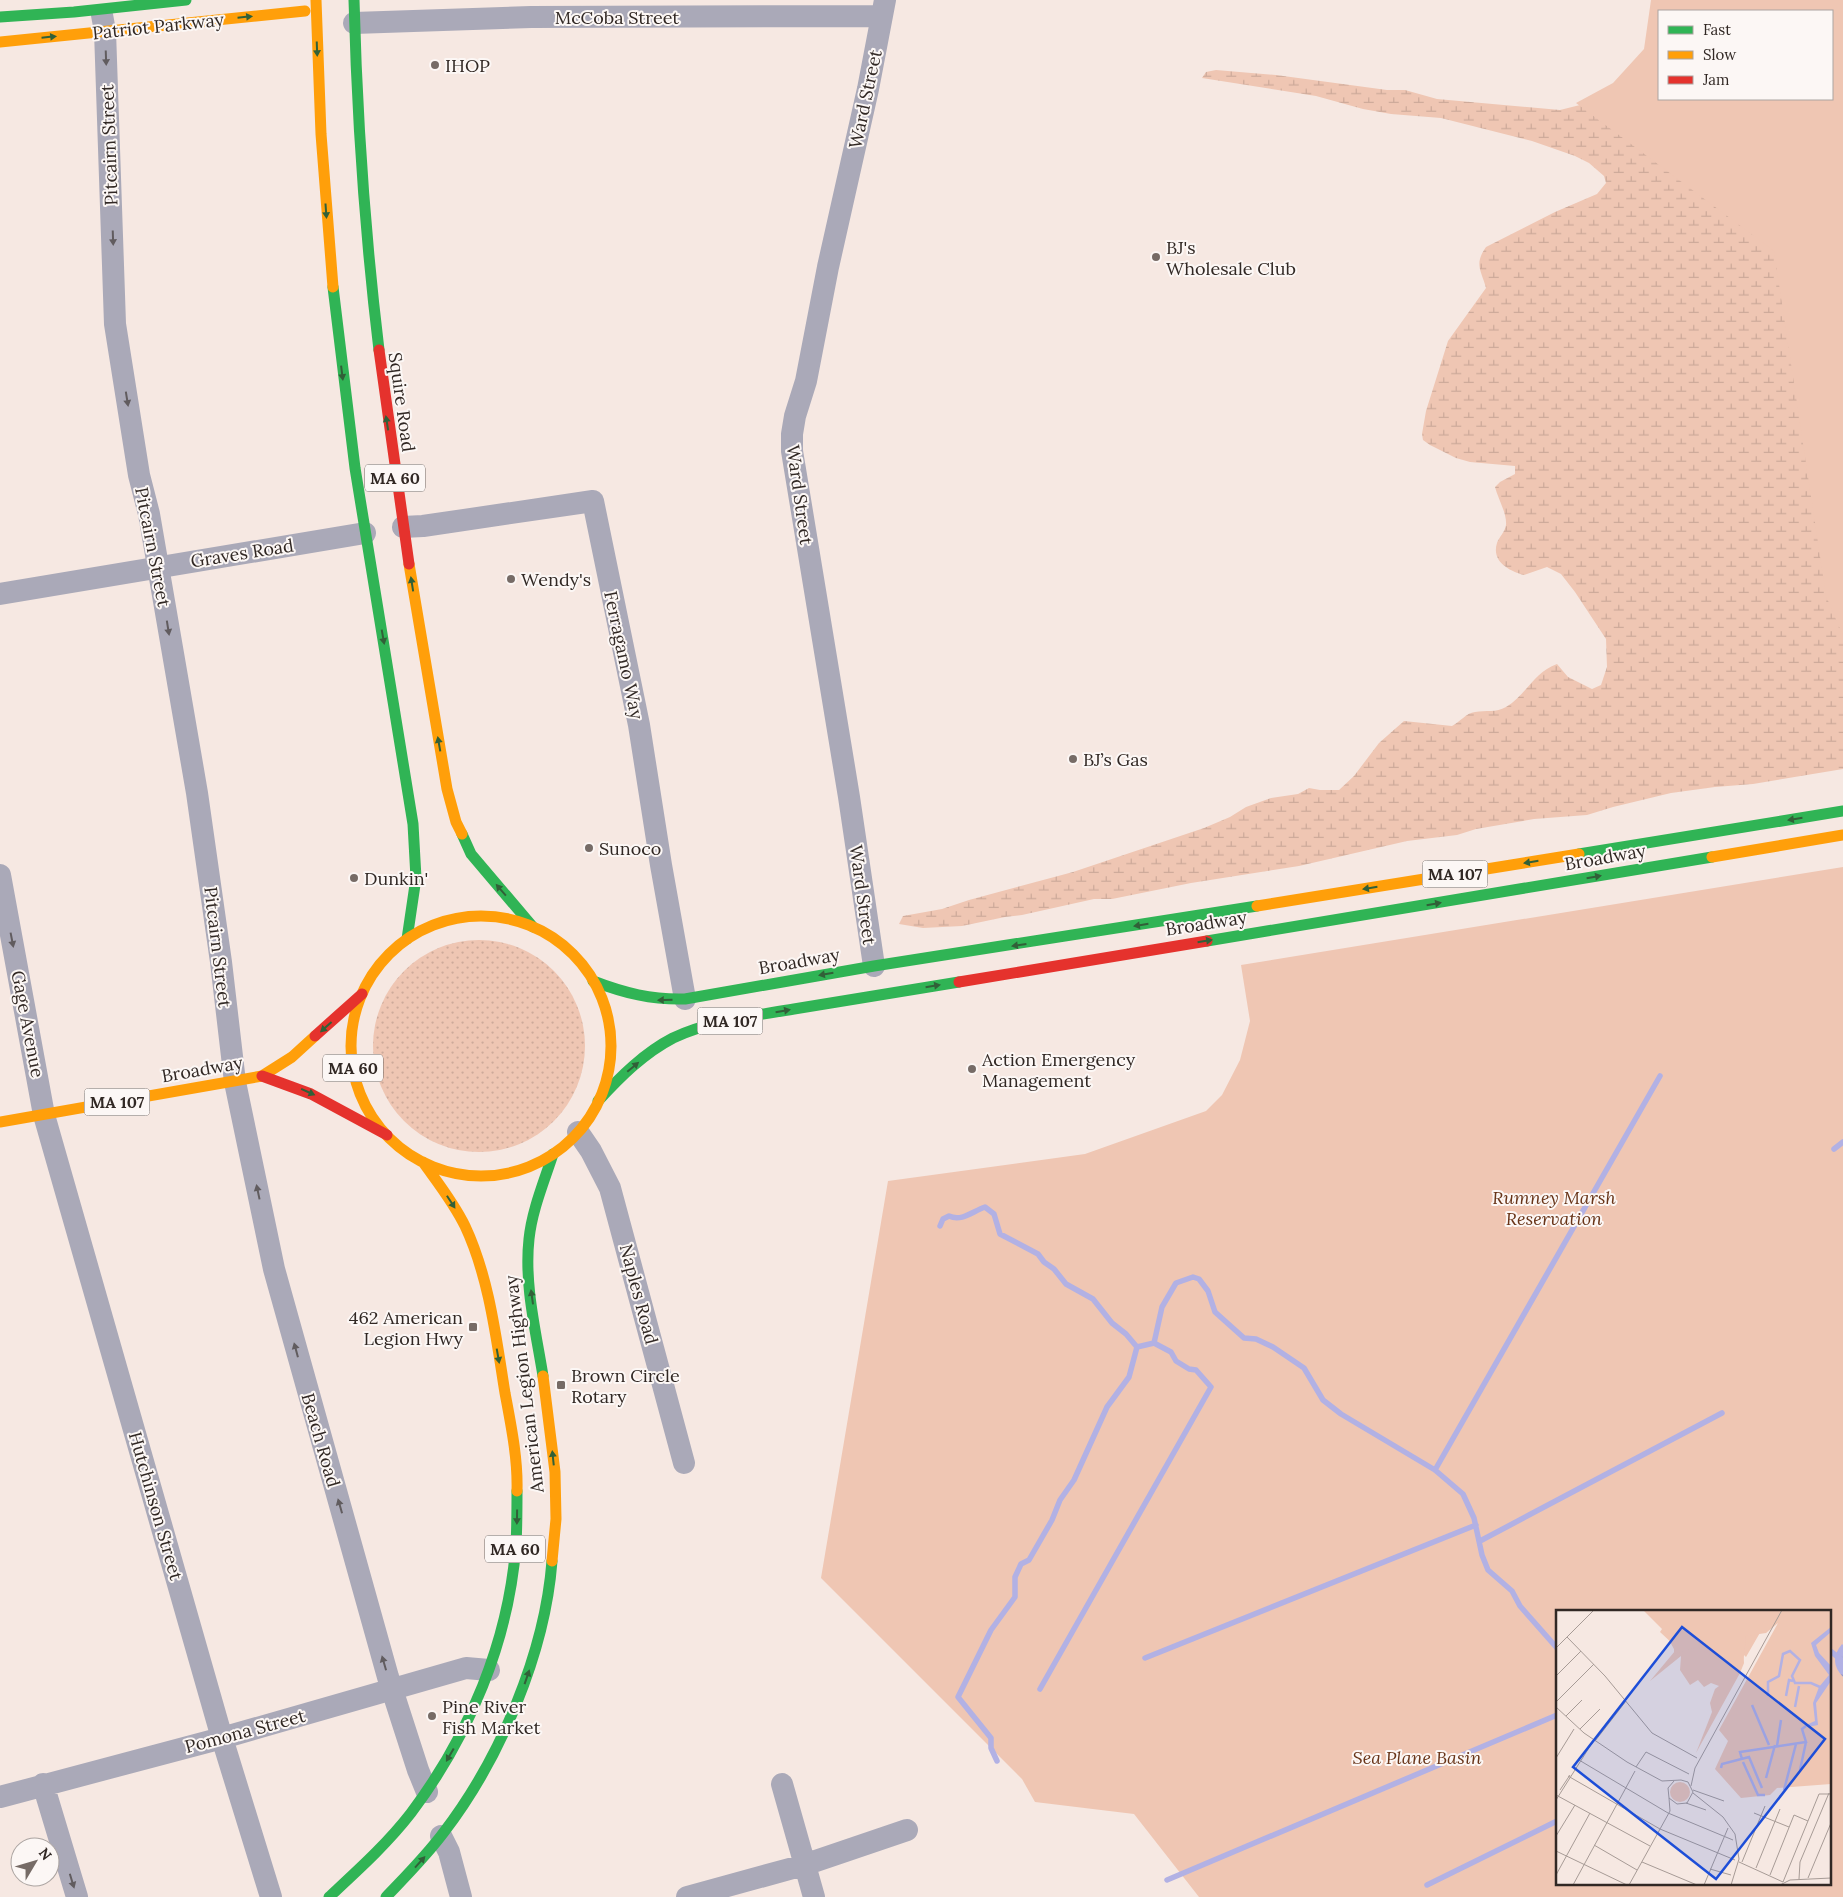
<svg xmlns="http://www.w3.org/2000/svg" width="1843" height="1897" viewBox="0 0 1843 1897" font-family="Lora,serif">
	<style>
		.grass { fill: url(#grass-dots) }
		.wetland { fill: url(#wetland-marsh) }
		.green { fill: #efc6b3; fill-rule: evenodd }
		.water { fill: url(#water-ripples) }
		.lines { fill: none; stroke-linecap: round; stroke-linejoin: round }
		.stream { stroke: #b2b1e4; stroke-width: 5.5 }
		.street { stroke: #aaa9b8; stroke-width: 22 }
		.fast { stroke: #30b455; stroke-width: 11 }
		.slow { stroke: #ff9f0a; stroke-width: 11 }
		.jam { stroke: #e5322d; stroke-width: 11 }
		.oneway { fill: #316038 }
		.oneway2 { fill: #615c5f }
		.poi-dot { fill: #766b66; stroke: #fcf7f5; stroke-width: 2 }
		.labels { text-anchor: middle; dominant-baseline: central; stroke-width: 4; stroke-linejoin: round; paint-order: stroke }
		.shield { fill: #fcf7f5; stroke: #6e6663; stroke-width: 1 }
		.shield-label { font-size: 16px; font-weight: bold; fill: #312824 }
		.street-label { font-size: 18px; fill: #312824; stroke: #fcf7f5 }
		.poi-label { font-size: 18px; fill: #312824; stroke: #fcf7f5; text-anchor: start }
		.park-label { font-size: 18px; font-style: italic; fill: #683418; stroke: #fcf7f5 }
		.inset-river { fill: none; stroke: #b2b1e4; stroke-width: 2.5 }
		.inset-road { fill: none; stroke: #a79b96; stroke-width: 1 }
		.view { fill: #1d4ed8; fill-opacity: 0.15; stroke: #1d4ed8; stroke-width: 2.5 }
		.inset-edge { fill: none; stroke: #312824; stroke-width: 2.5 }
	</style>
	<defs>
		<pattern id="grass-dots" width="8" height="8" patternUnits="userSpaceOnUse" patternTransform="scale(1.25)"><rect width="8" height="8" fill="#efc6b3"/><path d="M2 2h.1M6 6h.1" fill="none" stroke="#cdaa9a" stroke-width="1.8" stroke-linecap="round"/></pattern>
		<pattern id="wetland-marsh" width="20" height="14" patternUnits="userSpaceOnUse" patternTransform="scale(1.25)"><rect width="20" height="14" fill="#efc6b3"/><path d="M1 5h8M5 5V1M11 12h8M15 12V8" fill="none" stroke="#cdaa9a"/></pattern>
		<pattern id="water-ripples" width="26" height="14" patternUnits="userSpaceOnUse" patternTransform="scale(1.25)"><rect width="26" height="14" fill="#b2b1e4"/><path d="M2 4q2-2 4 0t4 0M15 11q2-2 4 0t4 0" fill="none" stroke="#9190b9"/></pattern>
	</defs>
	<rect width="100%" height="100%" fill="#f6e8e2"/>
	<path class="grass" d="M373 1046a106 106 0 1 1 212 0a106 106 0 1 1-212 0Z"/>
	<path class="wetland" d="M1843,0V769L1753,784L1715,787L1671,793L1613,807L1587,815L1534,819L1476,829L1457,835L1407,841L1299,866L1191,883L1112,899H1094L1022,915L1005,917L962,926L923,928L899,924L903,916L942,909L969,900L1073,872L1204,828L1230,817L1246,807L1271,798L1298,794L1309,788L1320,790H1339L1354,776L1379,743L1404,721L1452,726C1460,722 1466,713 1475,712C1486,710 1496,713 1506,707C1526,695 1534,672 1557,664L1568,677L1592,689L1601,685L1607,667L1606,639L1575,592L1561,574L1547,567L1524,575C1510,571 1491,562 1497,543C1499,537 1505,532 1506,525C1507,513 1498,499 1495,487L1500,482L1515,474V466L1470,462L1456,458L1430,445L1423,440L1422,434L1426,411L1448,341L1486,288C1481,270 1474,264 1486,247L1555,212L1597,194L1606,183L1604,176L1589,163L1575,156L1532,141L1441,118L1391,114L1363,109L1316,96L1202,78L1206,72L1216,70L1276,75L1387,90H1405L1437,99L1560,110L1584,104L1659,99H1832V11Z"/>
	<path class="green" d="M1651,0H1843V636L1826,596L1774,251L1576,103L1613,83L1644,49ZM1659,11H1832V99H1659Z
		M1843,867V1897H1199L1134,1814L1035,1802L1022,1779L821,1578L888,1181L1085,1154L1206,1111L1222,1095L1240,1060L1250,1021L1241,965ZM1557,1611H1829V1883H1557Z"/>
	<path class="water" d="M1842,1644L1843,1645V1677C1833,1666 1832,1656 1842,1644Z"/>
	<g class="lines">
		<path class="stream" d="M1834,1149L1843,1142
			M940,1226L943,1219L949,1216C962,1222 973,1211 985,1207L994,1214L1000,1234L1038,1254L1044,1262L1054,1269L1066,1284L1093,1299L1112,1323L1126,1334L1137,1347L1154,1343L1171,1352L1176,1361L1189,1369L1196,1370L1211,1387L1040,1689
			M1154,1343L1162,1307L1176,1283L1193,1277L1199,1279L1208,1291L1215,1312L1244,1338L1256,1339L1273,1347L1304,1368L1323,1400L1341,1414L1435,1470L1463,1494L1474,1518L1482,1555L1488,1570L1512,1591L1520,1606L1557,1648
			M1435,1470L1660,1076
			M1480,1541L1722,1413
			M1829,1650L1843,1661
			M1145,1658L1476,1525
			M997,1761L991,1748V1738L958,1697L991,1630L1015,1597V1577L1021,1564L1029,1560L1052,1520L1060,1500L1074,1480L1107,1407L1129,1377L1137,1347
			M1167,1880L1557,1715
			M1427,1885L1557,1821"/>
		<path class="street" d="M102,15L105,31L115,324L139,475L149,514L197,793L221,962L235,1082L274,1269L388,1677L418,1770L427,1792
			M354,23L531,17L881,16
			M403,527L423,526L593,501L639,725L661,865L685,999
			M0,594L365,533
			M0,875L44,1115L222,1738L271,1897
			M874,966L849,797L792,451V434L795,416L806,381L828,267L868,89L885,0
			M578,1132L591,1151L610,1188L684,1463
			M43,1784L77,1897
			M782,1784L814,1897
			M0,1797L222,1738L466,1668L489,1670
			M441,1836L449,1852L461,1897
			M687,1897L804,1865L907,1830"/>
		<path class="fast" d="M354,0C357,117 365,234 379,350
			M0,17L74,12L186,0
			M333,287L355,468L413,824L416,878L407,939
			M462,834L471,854L533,927
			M1579,854L1843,811
			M1207,941L1712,857
			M593,981C624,993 652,1000 685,999L874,966L1257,906
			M598,1101C620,1077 644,1053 673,1038C711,1020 754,1016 794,1009C849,1000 904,991 959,982
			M543,1376C536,1332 524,1284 529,1239C532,1210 544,1182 553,1154
			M329,1897C358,1870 387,1844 411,1813C469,1736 509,1641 516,1544C517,1527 517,1509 517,1491
			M386,1897C406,1876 427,1855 444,1832C500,1759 545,1653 552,1561"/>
		<path class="slow" d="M316,0L321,134L333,287
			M0,42L305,11
			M409,564L447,789L456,822L462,834
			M1712,857L1843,835
			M1257,906L1579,854
			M351 1046a130 130 0 1 1 260 0a130 130 0 1 1-260 0Z
			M0,1122L262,1076L292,1057L315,1036
			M423,1162C438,1183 454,1203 465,1226C489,1277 496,1337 505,1393C511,1425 518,1459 517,1491
			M543,1376L555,1472L556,1519L552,1561"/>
		<path class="jam" d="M379,350L409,564
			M959,982L1207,941
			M315,1036L362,994
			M262,1076L311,1094L387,1135"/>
	</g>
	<defs><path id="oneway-solid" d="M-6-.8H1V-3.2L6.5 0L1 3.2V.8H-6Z" transform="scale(1.25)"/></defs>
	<g class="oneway">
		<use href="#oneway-solid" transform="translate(245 17) rotate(-6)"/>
		<use href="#oneway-solid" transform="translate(49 37) rotate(-6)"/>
		<use href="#oneway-solid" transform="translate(317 49) rotate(88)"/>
		<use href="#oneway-solid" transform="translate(326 211) rotate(86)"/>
		<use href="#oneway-solid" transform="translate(342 373) rotate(83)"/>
		<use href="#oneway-solid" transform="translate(387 423) rotate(-99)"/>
		<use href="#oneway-solid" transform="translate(412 584) rotate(-99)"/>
		<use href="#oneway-solid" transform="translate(383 637) rotate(80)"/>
		<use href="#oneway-solid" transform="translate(439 744) rotate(-100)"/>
		<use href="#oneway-solid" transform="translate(1795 819) rotate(171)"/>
		<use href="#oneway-solid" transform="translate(1531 862) rotate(171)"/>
		<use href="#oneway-solid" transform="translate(1594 877) rotate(-10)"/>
		<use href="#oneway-solid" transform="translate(1370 888) rotate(171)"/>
		<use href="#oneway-solid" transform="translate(501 890) rotate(-131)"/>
		<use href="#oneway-solid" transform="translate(1434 904) rotate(-10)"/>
		<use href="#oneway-solid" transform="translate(1141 925) rotate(171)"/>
		<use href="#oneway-solid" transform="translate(1205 941) rotate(-9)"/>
		<use href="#oneway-solid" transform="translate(1019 945) rotate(172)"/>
		<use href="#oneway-solid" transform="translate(826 974) rotate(170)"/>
		<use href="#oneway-solid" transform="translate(933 986) rotate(-9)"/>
		<use href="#oneway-solid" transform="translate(665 1000) rotate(179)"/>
		<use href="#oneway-solid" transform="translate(783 1011) rotate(-10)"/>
		<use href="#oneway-solid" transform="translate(326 1027) rotate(138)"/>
		<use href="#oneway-solid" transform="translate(633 1067) rotate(-40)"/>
		<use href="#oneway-solid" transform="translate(308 1092) rotate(24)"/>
		<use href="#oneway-solid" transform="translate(451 1202) rotate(57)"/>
		<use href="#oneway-solid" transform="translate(532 1297) rotate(-98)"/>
		<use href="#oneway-solid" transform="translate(498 1356) rotate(80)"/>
		<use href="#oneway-solid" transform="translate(553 1458) rotate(-96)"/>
		<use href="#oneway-solid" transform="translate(517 1517) rotate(91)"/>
		<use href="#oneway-solid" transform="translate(527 1677) rotate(-71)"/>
		<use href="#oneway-solid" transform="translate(450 1755) rotate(120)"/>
		<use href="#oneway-solid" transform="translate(420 1862) rotate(-48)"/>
	</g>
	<g class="oneway2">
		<use href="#oneway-solid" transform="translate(106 58) rotate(88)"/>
		<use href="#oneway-solid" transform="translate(113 238) rotate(88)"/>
		<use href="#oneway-solid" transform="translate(127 399) rotate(81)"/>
		<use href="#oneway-solid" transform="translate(168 628) rotate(81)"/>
		<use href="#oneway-solid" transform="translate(12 940) rotate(79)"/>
		<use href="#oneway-solid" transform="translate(258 1192) rotate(-102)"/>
		<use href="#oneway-solid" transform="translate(296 1350) rotate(-105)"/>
		<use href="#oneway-solid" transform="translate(340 1506) rotate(-106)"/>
		<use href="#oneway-solid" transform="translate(384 1663) rotate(-106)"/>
		<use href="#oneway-solid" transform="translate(72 1881) rotate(73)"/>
	</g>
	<g class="poi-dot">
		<circle cx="435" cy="65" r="5"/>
		<circle cx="1156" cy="257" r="5"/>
		<circle cx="511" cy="579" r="5"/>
		<circle cx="1073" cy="759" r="5"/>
		<circle cx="589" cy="848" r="5"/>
		<circle cx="354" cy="878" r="5"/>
		<circle cx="972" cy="1069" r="5"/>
		<rect x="468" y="1322" width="10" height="10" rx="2.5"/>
		<rect x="556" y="1380" width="10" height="10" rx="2.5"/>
		<circle cx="432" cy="1716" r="5"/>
	</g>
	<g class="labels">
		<g class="shield">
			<rect x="365" y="464.5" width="60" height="27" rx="4"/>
			<rect x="1422.5" y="860.5" width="65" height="27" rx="4"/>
			<rect x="697.5" y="1007.5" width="65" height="27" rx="4"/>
			<rect x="323" y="1054.5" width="60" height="27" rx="4"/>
			<rect x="84.5" y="1088.5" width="65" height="27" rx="4"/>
			<rect x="485" y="1535.5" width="60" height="27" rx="4"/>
		</g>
		<g class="shield-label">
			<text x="395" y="478">MA 60</text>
			<text x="1455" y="874">MA 107</text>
			<text x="730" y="1021">MA 107</text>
			<text x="353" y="1068">MA 60</text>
			<text x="117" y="1102">MA 107</text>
			<text x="515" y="1549">MA 60</text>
		</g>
		<g class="street-label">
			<text x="617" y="17">McCoba Street</text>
			<text transform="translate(158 26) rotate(-6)">Patriot Parkway</text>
			<text transform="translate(865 99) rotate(-78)">Ward Street</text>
			<text transform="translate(109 145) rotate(-92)">Pitcairn Street</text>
			<text transform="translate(402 402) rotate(82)">Squire Road</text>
			<text transform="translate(800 495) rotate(82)">Ward Street</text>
			<text transform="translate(153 547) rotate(79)">Pitcairn Street</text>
			<text transform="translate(242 553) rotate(-9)">Graves Road</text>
			<text transform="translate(624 655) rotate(78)">Ferragamo Way</text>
			<text transform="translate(1605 857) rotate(-10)">Broadway</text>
			<text transform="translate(863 895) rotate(82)">Ward Street</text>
			<text transform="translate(1206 923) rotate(-9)">Broadway</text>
			<text transform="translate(218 947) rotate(83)">Pitcairn Street</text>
			<text transform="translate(799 961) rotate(-10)">Broadway</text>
			<text transform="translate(28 1024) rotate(79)">Gage Avenue</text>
			<text transform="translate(202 1069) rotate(-10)">Broadway</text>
			<text transform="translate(639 1294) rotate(75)">Naples Road</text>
			<text transform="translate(524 1384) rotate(-97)">American Legion Highway</text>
			<text transform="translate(321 1440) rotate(74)">Beach Road</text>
			<text transform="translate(156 1506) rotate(74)">Hutchinson Street</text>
			<text transform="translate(245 1731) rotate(-15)">Pomona Street</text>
		</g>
		<g class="poi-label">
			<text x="445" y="65">IHOP</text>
			<text x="1166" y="247">BJ's<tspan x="1166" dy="21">Wholesale Club</tspan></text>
			<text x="521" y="579">Wendy's</text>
			<text x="1083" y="759">BJ’s Gas</text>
			<text x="599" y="848">Sunoco</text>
			<text x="364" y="878">Dunkin'</text>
			<text x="982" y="1059">Action Emergency<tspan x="982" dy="21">Management</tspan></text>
			<text x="463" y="1317" text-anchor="end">462 American<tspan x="463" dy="21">Legion Hwy</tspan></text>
			<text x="571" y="1375">Brown Circle<tspan x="571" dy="21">Rotary</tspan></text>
			<text x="442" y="1706">Pine River<tspan x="442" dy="21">Fish Market</tspan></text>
		</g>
		<g class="park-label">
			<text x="1554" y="1197">Rumney Marsh<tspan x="1554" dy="21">Reservation</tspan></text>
			<text x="1417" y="1757">Sea Plane Basin</text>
		</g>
	</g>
	<g transform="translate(1556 1610)">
		<rect width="275" height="275" fill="#f6e8e2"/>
		<path d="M114 182a10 10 0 1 1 20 0a10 10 0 1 1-20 0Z" fill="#efc6b3"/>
		<path d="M209,14L190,47L187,44L188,53L184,63L140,143L156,102L154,93L159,79L163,76L155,73L148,77L142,70L134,75L124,60L125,46L94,71L119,41L105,15Z" fill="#efc6b3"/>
		<path d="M87,0H275V174L221,178L214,185L185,188L159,159L172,131L163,120L222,13L210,23L190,26L187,55L183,57L170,54L141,37L118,44V35L104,22L106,19Z" fill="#efc6b3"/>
		<path d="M275,17V22L260,35L263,43L275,56V71L260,93L262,115L252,117L250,115L259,111L257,93L263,77L273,65L259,46L255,33Z" fill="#b2b1e4"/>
		<path class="inset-river" d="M212,86V72L223,66L227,44L234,41L244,50L236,66L239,73H255L264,77M230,86L233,70L237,71M196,95L213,135M239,97L243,76M221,136L225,110M186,149L184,142L250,132L246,119L250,116M187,152L202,185H209M165,158L166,154L193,147L206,178M244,160L250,132M210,168L219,135M228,180L240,134"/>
		<path class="inset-road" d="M11,27L49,66L96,123L141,148M0,38L38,0M0,66L25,41M0,92L38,54M0,97L28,123L71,152L106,171L125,170L132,172L137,182L131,193L121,194L113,188L112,178L118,171M10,106L26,90M24,119L44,99M39,131L70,91M0,148L18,119M23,150L112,203L177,230M80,157L90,142L133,164M12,166L104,219L179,250M135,176L139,158L226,0M4,180L14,165M137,180L168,191M137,183L167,207L179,224L183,249L175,275M0,185L94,236M0,190L36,133M130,193L150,200M198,203L233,217M0,226L19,195M38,235L81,260M0,241L71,275M86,252L141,275M183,252L227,272L263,184H275M186,252L209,196M200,258L224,199M154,259L175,265M0,265L34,203M214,265L238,205L252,211M252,268L275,213M243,269L244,252L273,183M17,275L79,161M73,275L114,201L113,188M148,275L172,218M224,275L234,270L275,268"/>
		<path class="view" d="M126,17L269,129L160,269L17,157Z"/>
		<rect width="275" height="275" class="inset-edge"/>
	</g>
	<rect x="1658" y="10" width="175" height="90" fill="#fcf7f5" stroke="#aba4a1"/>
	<rect x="1668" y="26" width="25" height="8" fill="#30b455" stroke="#aba4a1"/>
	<text x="1703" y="35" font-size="15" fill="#312824">Fast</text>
	<rect x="1668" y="51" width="25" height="8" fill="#ff9f0a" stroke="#aba4a1"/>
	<text x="1703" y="60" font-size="15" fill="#312824">Slow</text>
	<rect x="1668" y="76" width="25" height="8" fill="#e5322d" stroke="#aba4a1"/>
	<text x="1703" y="85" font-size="15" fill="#312824">Jam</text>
	<g transform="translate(35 1862) rotate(52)"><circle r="24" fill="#fcf7f5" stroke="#aba4a1"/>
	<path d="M0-4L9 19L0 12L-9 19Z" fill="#766b66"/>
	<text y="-8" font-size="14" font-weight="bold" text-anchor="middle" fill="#312824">N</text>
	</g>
</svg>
